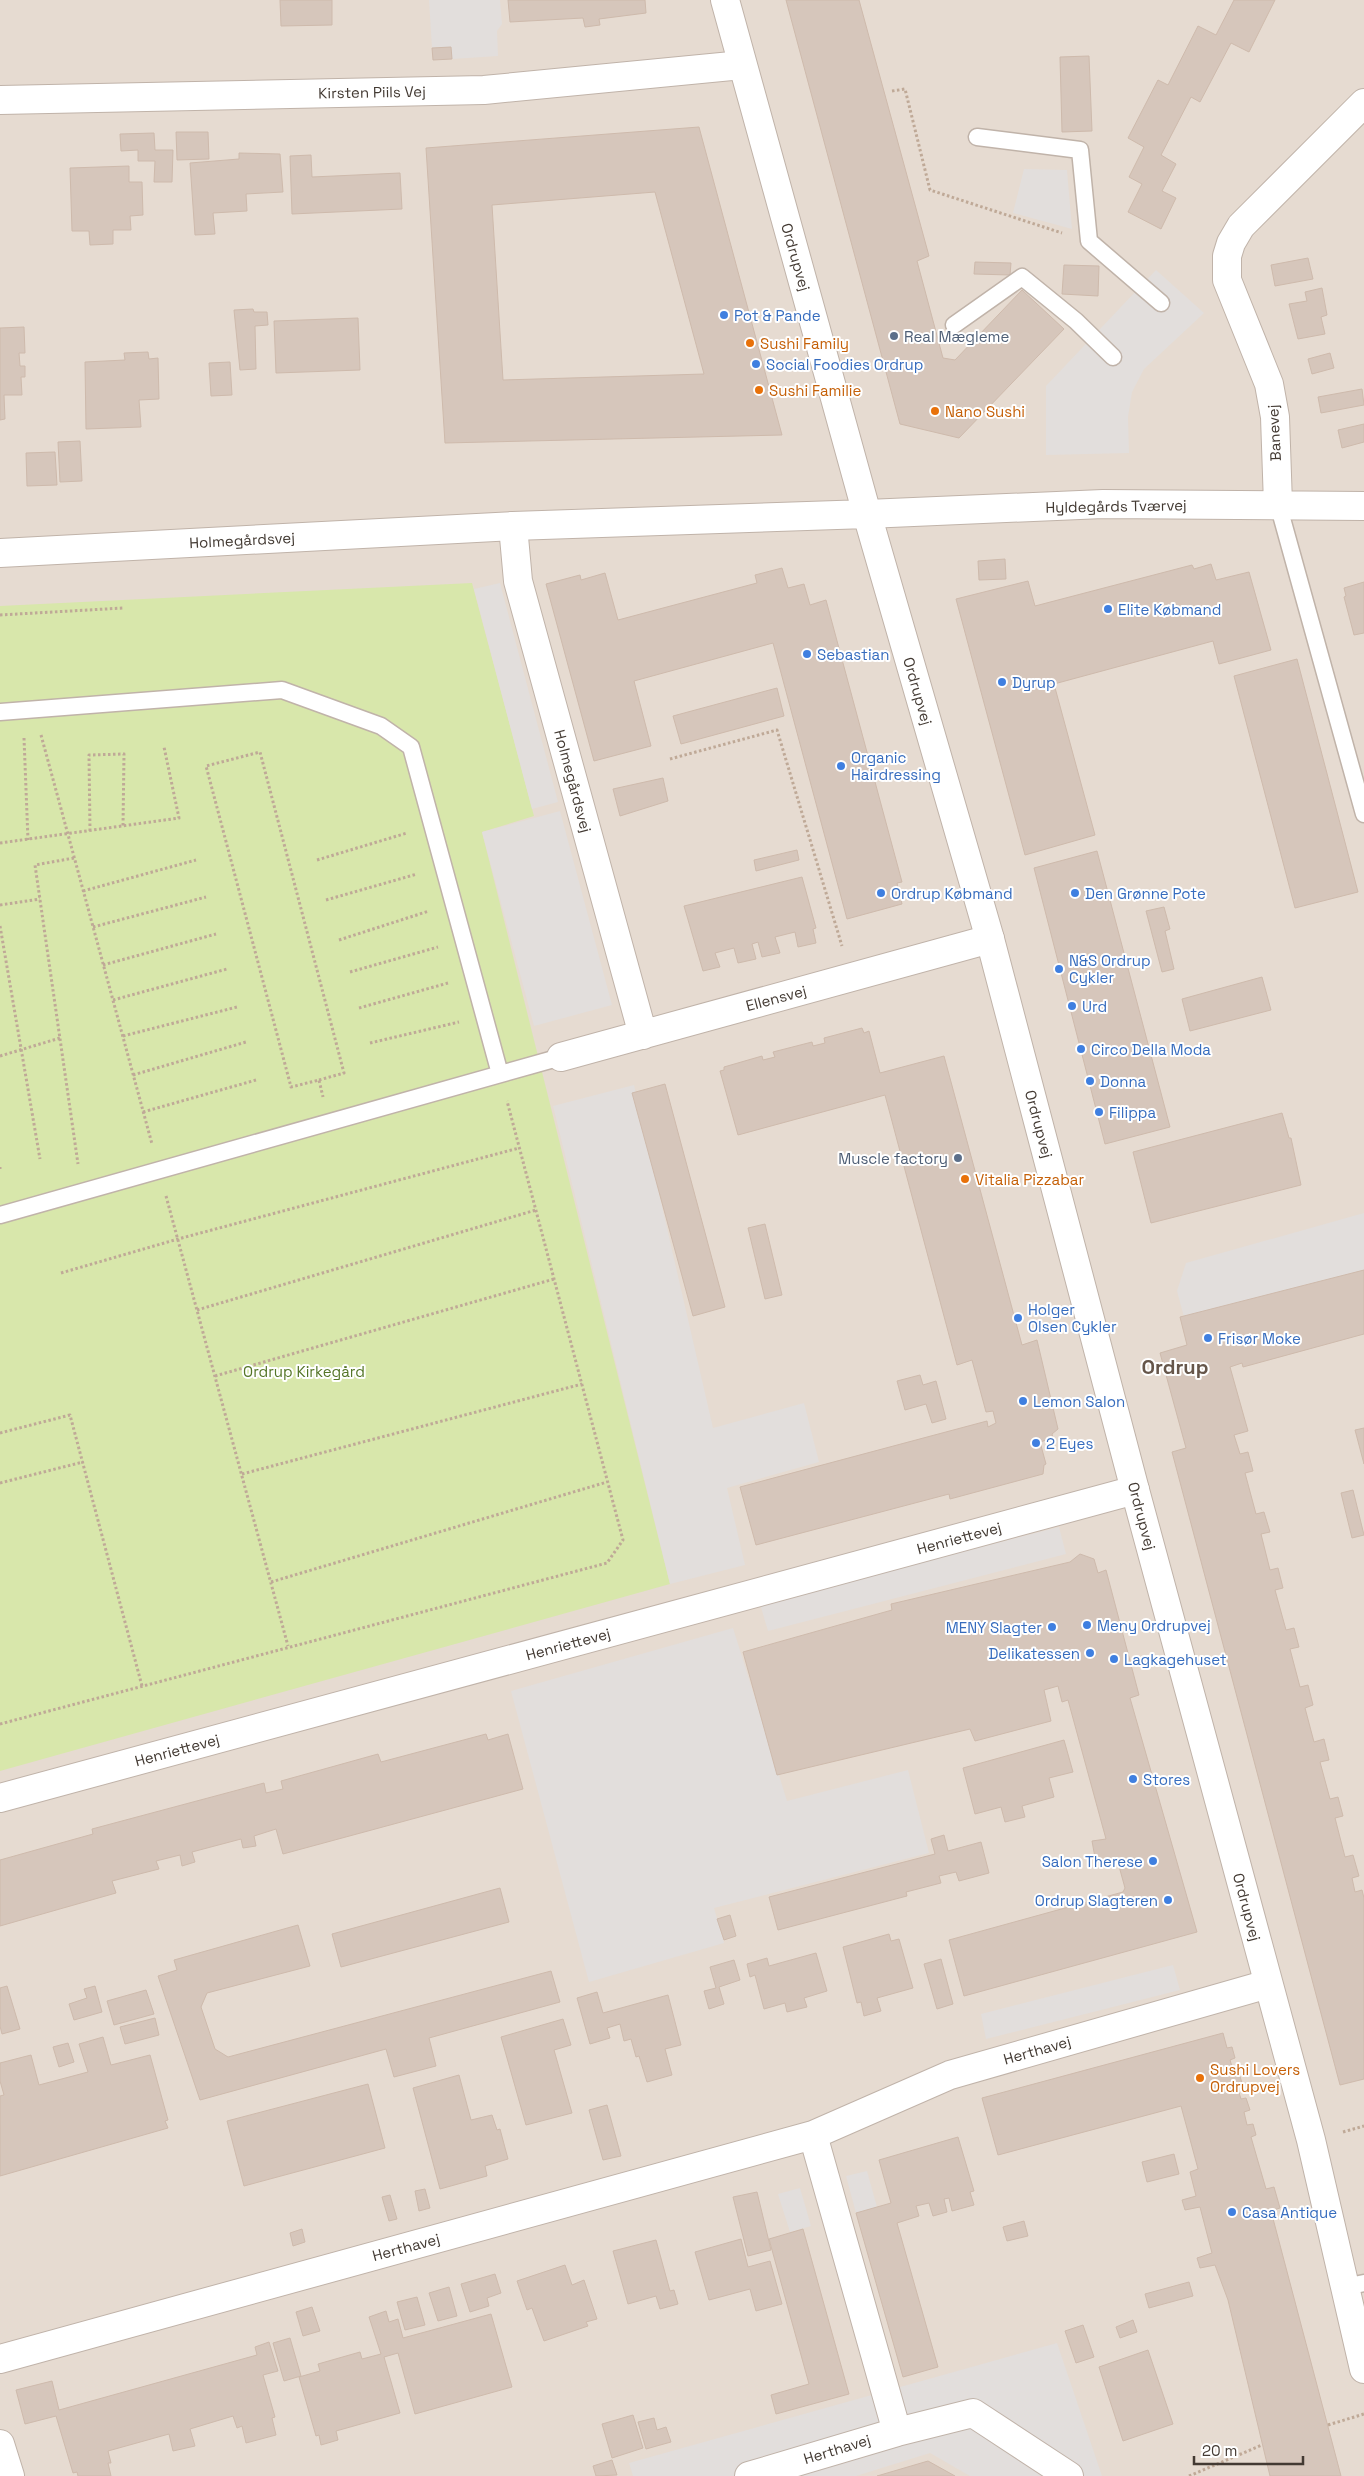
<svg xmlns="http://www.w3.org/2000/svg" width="1364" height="2476" viewBox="0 0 1364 2476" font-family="'Space Grotesk',sans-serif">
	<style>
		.residential { fill: #e6dbd1 }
		.green { fill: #d8e7ab }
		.parking { fill: #e2dedc }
		.building { fill: #d6c6bb; stroke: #cebaac; fill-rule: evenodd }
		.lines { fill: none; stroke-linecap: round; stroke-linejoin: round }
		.service-casing { stroke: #c0b3a9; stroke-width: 19 }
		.minor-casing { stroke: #c0b3a9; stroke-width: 30 }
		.tertiary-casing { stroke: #c0b3a9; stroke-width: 30 }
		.path { stroke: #bfa997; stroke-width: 3; stroke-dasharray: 2.5 2.5; stroke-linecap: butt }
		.service { stroke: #fff; stroke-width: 16 }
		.minor { stroke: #fff; stroke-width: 28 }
		.tertiary { stroke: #fff; stroke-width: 28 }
		.shop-dot { fill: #3f7fe0; stroke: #fff; stroke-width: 2 }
		.service-dot { fill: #5c6f8a; stroke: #fff; stroke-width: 2 }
		.food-dot { fill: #e8710a; stroke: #fff; stroke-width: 2 }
		.labels { text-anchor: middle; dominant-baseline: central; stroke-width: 4; stroke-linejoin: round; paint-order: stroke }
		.street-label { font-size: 15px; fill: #433a33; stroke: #fff }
		.shop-label { font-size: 15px; fill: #366cbe; stroke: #fff; text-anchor: start }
		.service-label { font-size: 15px; fill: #4e5e75; stroke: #fff; text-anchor: start }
		.food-label { font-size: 15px; fill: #c56008; stroke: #fff; text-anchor: start }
		.park-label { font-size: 15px; fill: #547527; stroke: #fff }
		.district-label { font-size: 20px; font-weight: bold; fill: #66564a; stroke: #fff }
	</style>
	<rect width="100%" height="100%" fill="#f2eae3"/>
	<path class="residential" d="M0,0H1364V2476H0Z"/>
	<path class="green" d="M472,583L534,816L482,832L670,1584L0,1771V606Z"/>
	<path class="parking" d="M429,0H500L502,24L497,31L498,56L452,59L451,47L432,48Z
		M1024,169L1067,170L1072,229L1013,213Z
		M1156,270L1204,313L1144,369L1132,392L1128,417L1129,453L1046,455V386Z
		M500,583L558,802L532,809L474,589Z
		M560,811L612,1005L534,1026L482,832Z
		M634,1085L713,1428L804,1403L819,1462L727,1488L745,1565L670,1584L553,1106Z
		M1364,1213V1270L1184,1317L1177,1291L1186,1263Z
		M1059,1527L1066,1554L768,1631L760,1604Z
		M733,1628L787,1801L908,1770L929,1853L714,1908L724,1943L589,1982L511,1691Z
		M1173,1965L1180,1990L986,2039L981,2014Z
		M867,2171L877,2207L856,2213L846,2176Z
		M800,2188L811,2226L790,2232L778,2194Z
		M1057,2343L1102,2476H970L930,2453L856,2476H633L629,2463Z"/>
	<path class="building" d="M280,0H332V25L281,26Z
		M508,0H645L646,13L599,19L600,25L585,27L583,18L510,22Z
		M786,0H859L929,256L917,261L943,358L955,360L1022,290L1064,329L959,438L900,424Z
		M1234,0H1275L1249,52L1231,43L1200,102L1191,97L1161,155L1176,164L1162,191L1176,198L1161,229L1128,212L1142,184L1129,177L1144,147L1128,138L1158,80L1168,85L1198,26L1216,35Z
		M451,47L452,59L433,60L432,48Z
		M1089,56L1092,131L1062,132L1060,57Z
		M699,127L782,435L445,443L426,148ZM655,192L704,374L503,380L492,205Z
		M176,132H208L209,159L177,160Z
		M154,133L155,150H173L172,182H154L155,161H138V150L121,151L120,134Z
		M239,153L280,154L283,192L246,194L247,211L213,213L215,234L195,235L190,163L239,159Z
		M311,155L312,177L400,173L402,209L292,214L290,156Z
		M129,166V182H142L143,215L130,216L131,230H113V244L90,245L89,231H72L70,168Z
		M1308,258L1313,279L1275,286L1271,265Z
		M975,262L1011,263L1010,275L974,274Z
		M1064,265L1099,266L1098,296L1062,294Z
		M1322,288L1327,315L1321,317L1325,334L1298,339L1289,304L1307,301L1305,292Z
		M253,309L254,312H267L268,325L255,326L256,369L240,370L234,310Z
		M358,318L360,370L276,373L274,321Z
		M24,327L25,353H19L20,366H25V377H21L22,395H4L5,419L0,420V328Z
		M148,352L149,359L158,358L159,399L139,400L141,427L86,429L85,362L125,360L124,353Z
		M1330,353L1334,368L1312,374L1308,359Z
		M230,362L232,395L211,396L209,363Z
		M1362,389L1364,405L1321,413L1318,397Z
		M1364,424V442L1342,448L1338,430Z
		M80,441L82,481L60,482L58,442Z
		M55,452L57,485L27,486L26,453Z
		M1005,559L1006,579L979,580L978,561Z
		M1211,564L1216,580L1249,572L1271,650L1219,664L1213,641L1054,684L1095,835L1025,855L956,599L1028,581L1035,606L1192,565L1194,569Z
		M782,568L788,588L804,584L810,605L826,600L902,882L897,883L902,904L847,919L773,643L634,681L651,746L594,761L546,584L580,575L581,580L605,573L618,620L757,583L755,575Z
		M1364,582V633L1354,635L1344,597L1346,596L1344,588Z
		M1297,659L1358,892L1295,908L1234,676Z
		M777,688L784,716L681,744L673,716Z
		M663,778L668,801L620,816L613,789Z
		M797,850L799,860L756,871L754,860Z
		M1097,851L1170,1127L1105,1144L1034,868Z
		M802,877L816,928L813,929L816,943L798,947L795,932L775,937L780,953L762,957L758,942L752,944L756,959L738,963L734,948L715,953L720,967L703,971L684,906Z
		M1164,907L1170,929L1165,931L1174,969L1162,972L1146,911Z
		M1262,977L1271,1010L1190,1031L1182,999Z
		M862,1028L864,1033L869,1031L880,1073L944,1056L1022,1345L1037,1340L1058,1429L1052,1434L1053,1438L1040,1442L1046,1464L1044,1465L1043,1474L950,1499L949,1494L756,1545L740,1487L987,1421L988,1427L996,1423L993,1411L986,1412L972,1360L957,1365L885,1095L738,1135L720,1071L724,1070V1067L762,1056L763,1060L775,1057L773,1052L812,1042L813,1046L825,1043L824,1038Z
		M665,1084L725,1307L693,1316L632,1093Z
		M1282,1113L1289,1138H1291L1301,1185L1151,1223L1133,1152Z
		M765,1224L782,1295L765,1299L748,1228Z
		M1364,1270V1334L1243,1367L1242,1363L1230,1367L1248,1431L1234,1435L1240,1454L1248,1452L1253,1471L1245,1473L1256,1514L1264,1512L1270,1532L1261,1534L1270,1570L1278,1568L1283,1588L1275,1590L1286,1630L1294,1628L1299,1647L1290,1649L1300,1687L1308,1685L1313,1705L1305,1708L1314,1742L1324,1739L1329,1760L1320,1762L1330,1799L1338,1797L1343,1816L1335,1818L1345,1857L1353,1855L1359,1876L1352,1878L1355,1892L1362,1890L1364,1898V2079L1340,2085L1172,1452L1186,1448L1160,1353L1187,1345L1180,1317Z
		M920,1375L923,1385L936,1381L946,1419L932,1423L926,1404L905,1410L897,1381Z
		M1364,1428V1464L1355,1430Z
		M1353,1490L1364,1535L1352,1538L1341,1493Z
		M1080,1554L1094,1559L1098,1573L1106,1570L1139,1695L1130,1698L1197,1932L964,1996L949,1940L1123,1892L1125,1888L1117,1859L1096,1863L1092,1841L1106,1839L1068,1700L1062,1702L1058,1686L1044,1690L1051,1721L975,1741L970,1729L777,1775L743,1652L892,1610L891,1604L1070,1562Z
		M486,1734L488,1740L508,1734L523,1789L283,1854L276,1829L254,1836L256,1846L243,1848L241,1839L192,1852L195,1862L182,1866L180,1855L156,1861L159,1869L112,1881L116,1893L0,1926V1860L93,1834L92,1829L264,1783L266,1793L283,1789L281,1781L378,1754L381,1762Z
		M1064,1740L1073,1772L1049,1778L1054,1797L1022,1806L1025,1817L1005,1822L1001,1807L975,1814L963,1768Z
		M944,1835L948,1851L981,1842L989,1873L959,1881L956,1872L939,1876L941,1883L906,1892L907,1896L778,1930L769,1897L935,1854L931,1839Z
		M500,1888L509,1922L341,1967L332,1934Z
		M730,1915L736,1936L724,1940L717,1919Z
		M298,1925L310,1966L207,1993L201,2007L215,2049L228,2057L551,1971L560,2002L429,2038L436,2066L394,2077L386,2049L200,2100L158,1976L177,1970L174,1960Z
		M889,1934L891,1941L899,1939L913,1988L877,1998L881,2011L864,2016L861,2002L857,2003L843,1947Z
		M816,1953L827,1991L804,1998L807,2007L787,2012L785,2003L764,2009L755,1975L750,1977L747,1964L767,1958L769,1966Z
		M941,1959L953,2004L937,2009L924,1964Z
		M734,1960L740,1980L719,1987L724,2004L709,2009L704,1991L716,1988L710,1967Z
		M7,1986L20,2029L2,2034L0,2026V1988Z
		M95,1986L102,2012L74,2020L69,2004L87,1998L84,1989Z
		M146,1990L154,2014L114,2025L107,2001Z
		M597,1992L603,2013L668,1995L681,2045L665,2049L672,2075L647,2082L639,2056L636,2057L631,2039L624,2041L620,2024L607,2028L610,2038L590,2044L577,1998Z
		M155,2018L159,2035L125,2044L120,2027Z
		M563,2019L571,2045L554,2050L572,2113L526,2125L501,2037Z
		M1223,2033L1227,2048L1232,2047L1235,2058L1230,2060L1234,2073H1239L1242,2083L1237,2086L1241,2099L1246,2098L1250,2110L1244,2112L1247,2125L1253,2124L1256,2135L1251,2137L1266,2189L1274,2187L1280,2208L1271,2211L1341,2476H1270L1228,2300L1215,2265L1200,2268L1197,2258L1212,2253L1200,2207L1185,2210L1182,2200L1196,2196L1190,2172L1198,2169L1181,2106L998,2155L982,2098Z
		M103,2037L111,2065L150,2055L168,2120L165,2121L168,2128L0,2176V2096L4,2095L0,2081V2063L31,2055L39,2085L88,2072L79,2044Z
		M68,2043L74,2062L59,2067L53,2047Z
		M459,2075L471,2120L492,2115L497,2130L500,2129L508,2159L485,2166L487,2176L440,2189L413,2088Z
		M368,2084L385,2148L244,2186L227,2121Z
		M607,2105L621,2156L603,2160L589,2110Z
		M958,2137L974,2191L970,2192L974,2205L952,2211L949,2198L944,2199L947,2212L933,2216L929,2203L916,2206L919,2216L897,2223L938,2367L903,2377L856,2213L891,2203L879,2160Z
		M1174,2154L1179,2174L1147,2182L1142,2162Z
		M425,2189L430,2208L419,2211L415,2191Z
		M757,2192L771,2250L748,2256L733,2197Z
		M390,2195L397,2219L389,2221L382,2197Z
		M1024,2221L1028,2236L1007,2241L1003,2227Z
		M302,2229L305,2242L293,2246L290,2233Z
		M803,2229L849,2394L776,2414L771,2395L809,2384L769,2239Z
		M741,2239L748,2267L770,2261L782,2304L756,2311L750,2289L709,2300L695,2252Z
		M656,2240L670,2291L674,2290L678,2304L660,2309L656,2296L628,2304L613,2251Z
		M565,2265L572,2285L584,2280L597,2319L586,2322L588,2326L544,2341L532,2308L527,2310L517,2281Z
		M495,2274L501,2293L487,2298L489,2306L470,2312L461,2284Z
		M1189,2282L1193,2296L1149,2308L1145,2294Z
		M449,2287L457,2316L438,2321L429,2293Z
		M417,2297L425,2325L405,2330L397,2302Z
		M312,2307L320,2331L303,2336L296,2312Z
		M386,2311L389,2322L398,2319L403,2338L491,2314L512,2387L415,2414L398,2353L384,2357L400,2413L336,2431L338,2440L321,2445L319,2435L316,2436L299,2377L320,2371L318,2364L360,2352L362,2359L381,2354L369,2317Z
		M1133,2320L1137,2332L1120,2338L1116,2327Z
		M1083,2325L1094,2357L1076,2363L1065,2331Z
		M290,2338L301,2376L284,2381L273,2343Z
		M269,2342L278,2371L263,2375L275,2417L272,2418L276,2435L246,2443L242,2426L237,2428L233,2416L190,2429L195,2446L173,2451L169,2434L108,2451L111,2463H108L111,2476H78L77,2472L73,2473L56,2416L25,2424L16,2390L52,2381L59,2410L257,2355L255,2347Z
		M1148,2350L1173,2424L1123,2441L1099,2367Z
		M633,2415L643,2448L612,2458L602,2424Z
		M654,2418L657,2430L666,2427L671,2442L646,2449L638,2422Z
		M612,2460L617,2475L596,2476L593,2466Z
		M928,2461L955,2476H877Z"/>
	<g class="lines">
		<g class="service-casing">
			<path id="service" d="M977,137L1080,150L1089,241L1161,303
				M954,325L1022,277L1076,321L1113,357
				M1278,504L1364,814
				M0,712L282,690L381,726L411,747L500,1074
				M0,1215L561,1057
				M1345,2287L1364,2283"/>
		</g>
		<g class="minor-casing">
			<path id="minor" d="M0,100L484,90L742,65
				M1278,504L1275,417L1269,384L1227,280V256L1231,243L1241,226L1364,103
				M867,514L1103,504L1364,506
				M513,526L518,581L643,1035
				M561,1057L990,939
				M0,1798L1135,1490
				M813,2135L897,2432
				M0,2359L813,2135L950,2075L1268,1984
				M0,2444L10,2476
				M749,2476L897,2432L973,2413L1069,2476"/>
		</g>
		<g class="tertiary-casing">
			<path id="tertiary" d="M725,0L867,514L990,939L1135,1490L1311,2140L1364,2369
				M0,553L513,526L867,514"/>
		</g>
		<path class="path" d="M892,91L905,89L930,190L1062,233
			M0,615L123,608
			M41,735L152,1144
			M24,738L28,840
			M670,759L777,730L842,946
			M90,831L89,755L124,754L123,826
			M0,843L179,818L164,747
			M74,858L35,865L78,1164
			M317,860L407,833
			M83,891L196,860
			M326,900L417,874
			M0,905L40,899
			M0,926L40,1159
			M93,927L206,897
			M339,940L429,911
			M103,965L216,934
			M350,972L438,947
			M113,1000L227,969
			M359,1008L448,983
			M123,1036L237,1007
			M370,1043L459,1022
			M0,1056L60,1038
			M133,1075L246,1042
			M319,1080L344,1073L260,752L206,766L291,1087L319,1080L323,1097
			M143,1112L256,1080
			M0,1167V1169
			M166,1196L288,1646
			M61,1273L178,1239L519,1148
			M197,1310L536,1210
			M215,1376L554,1279
			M0,1433L70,1415L142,1686
			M242,1474L582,1384
			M0,1483L83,1462
			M271,1582L607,1482
			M0,1724L607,1563L623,1540L507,1101
			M1343,2132L1364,2126
			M1328,2425L1364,2414
			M1189,2476L1262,2445"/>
		<use href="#service" class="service"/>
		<use href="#minor" class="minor"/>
		<use href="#tertiary" class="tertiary"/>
	</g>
	<g class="shop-dot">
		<circle cx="724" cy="315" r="5"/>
		<circle cx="756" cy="364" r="5"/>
		<circle cx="1108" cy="609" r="5"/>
		<circle cx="807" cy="654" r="5"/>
		<circle cx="1002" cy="682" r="5"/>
		<circle cx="841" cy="766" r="5"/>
		<circle cx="881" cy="893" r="5"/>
		<circle cx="1075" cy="893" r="5"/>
		<circle cx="1059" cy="969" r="5"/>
		<circle cx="1072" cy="1006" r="5"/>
		<circle cx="1081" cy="1049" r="5"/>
		<circle cx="1090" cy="1081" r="5"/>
		<circle cx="1099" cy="1112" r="5"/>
		<circle cx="1018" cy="1318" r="5"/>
		<circle cx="1208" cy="1338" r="5"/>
		<circle cx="1023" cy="1401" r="5"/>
		<circle cx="1036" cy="1443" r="5"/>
		<circle cx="1087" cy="1625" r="5"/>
		<circle cx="1052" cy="1627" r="5"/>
		<circle cx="1090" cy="1653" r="5"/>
		<circle cx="1114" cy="1659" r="5"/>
		<circle cx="1133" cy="1779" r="5"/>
		<circle cx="1153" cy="1861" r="5"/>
		<circle cx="1168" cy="1900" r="5"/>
		<circle cx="1232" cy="2212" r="5"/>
	</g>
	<g class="service-dot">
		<circle cx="894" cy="336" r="5"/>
		<circle cx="958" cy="1158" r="5"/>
	</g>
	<g class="food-dot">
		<circle cx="750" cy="343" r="5"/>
		<circle cx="759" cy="390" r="5"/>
		<circle cx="935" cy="411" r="5"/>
		<circle cx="965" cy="1179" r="5"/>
		<circle cx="1200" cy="2078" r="5"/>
	</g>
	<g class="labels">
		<g class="street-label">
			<text transform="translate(372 92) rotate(-1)">Kirsten Piils Vej</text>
			<text transform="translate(796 257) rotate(74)">Ordrupvej</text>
			<text transform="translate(1274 433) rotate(-93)">Banevej</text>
			<text transform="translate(1116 506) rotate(-1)">Hyldegårds Tværvej</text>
			<text transform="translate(242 540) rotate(-3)">Holmegårdsvej</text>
			<text transform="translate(918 691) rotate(74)">Ordrupvej</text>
			<text transform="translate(573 781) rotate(75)">Holmegårdsvej</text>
			<text transform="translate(776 998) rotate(-15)">Ellensvej</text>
			<text transform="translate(1039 1124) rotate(75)">Ordrupvej</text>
			<text transform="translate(1142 1516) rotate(75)">Ordrupvej</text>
			<text transform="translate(959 1538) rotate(-15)">Henriettevej</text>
			<text transform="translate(568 1644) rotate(-15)">Henriettevej</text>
			<text transform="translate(177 1750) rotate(-15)">Henriettevej</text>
			<text transform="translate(1247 1907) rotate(75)">Ordrupvej</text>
			<text transform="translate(1037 2050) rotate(-16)">Herthavej</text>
			<text transform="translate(406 2247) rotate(-15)">Herthavej</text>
			<text transform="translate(837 2449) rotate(-17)">Herthavej</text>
		</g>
		<g class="shop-label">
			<text x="734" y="315">Pot &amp; Pande</text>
			<text x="766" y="364">Social Foodies Ordrup</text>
			<text x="1118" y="609">Elite Købmand</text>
			<text x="817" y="654">Sebastian</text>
			<text x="1012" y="682">Dyrup</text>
			<text x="851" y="757">Organic<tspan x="851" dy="17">Hairdressing</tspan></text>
			<text x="891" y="893">Ordrup Købmand</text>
			<text x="1085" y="893">Den Grønne Pote</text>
			<text x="1069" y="960">N&amp;S Ordrup<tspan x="1069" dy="17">Cykler</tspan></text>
			<text x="1082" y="1006">Urd</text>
			<text x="1091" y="1049">Circo Della Moda</text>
			<text x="1100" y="1081">Donna</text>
			<text x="1109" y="1112">Filippa</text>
			<text x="1028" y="1309">Holger<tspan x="1028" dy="17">Olsen Cykler</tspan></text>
			<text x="1218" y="1338">Frisør Moke</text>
			<text x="1033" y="1401">Lemon Salon</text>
			<text x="1046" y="1443">2 Eyes</text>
			<text x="1097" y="1625">Meny Ordrupvej</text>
			<text x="1042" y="1627" text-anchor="end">MENY Slagter</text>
			<text x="1080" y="1653" text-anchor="end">Delikatessen</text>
			<text x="1124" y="1659">Lagkagehuset</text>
			<text x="1143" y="1779">Stores</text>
			<text x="1143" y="1861" text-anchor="end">Salon Therese</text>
			<text x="1158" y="1900" text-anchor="end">Ordrup Slagteren</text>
			<text x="1242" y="2212">Casa Antique</text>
		</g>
		<g class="service-label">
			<text x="904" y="336">Real Mægleme</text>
			<text x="948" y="1158" text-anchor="end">Muscle factory</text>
		</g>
		<g class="food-label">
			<text x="760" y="343">Sushi Family</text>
			<text x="769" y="390">Sushi Familie</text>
			<text x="945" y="411">Nano Sushi</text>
			<text x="975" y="1179">Vitalia Pizzabar</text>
			<text x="1210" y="2069">Sushi Lovers<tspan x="1210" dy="17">Ordrupvej</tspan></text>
		</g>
		<g class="park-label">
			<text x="304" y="1371">Ordrup Kirkegård</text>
		</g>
		<g class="district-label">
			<text x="1175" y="1367">Ordrup</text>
		</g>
	</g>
	<path d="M1194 2456v8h109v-8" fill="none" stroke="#433a33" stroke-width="2.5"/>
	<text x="1202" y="2456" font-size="15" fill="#433a33" stroke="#ffffff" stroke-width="4" paint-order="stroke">20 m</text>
</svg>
